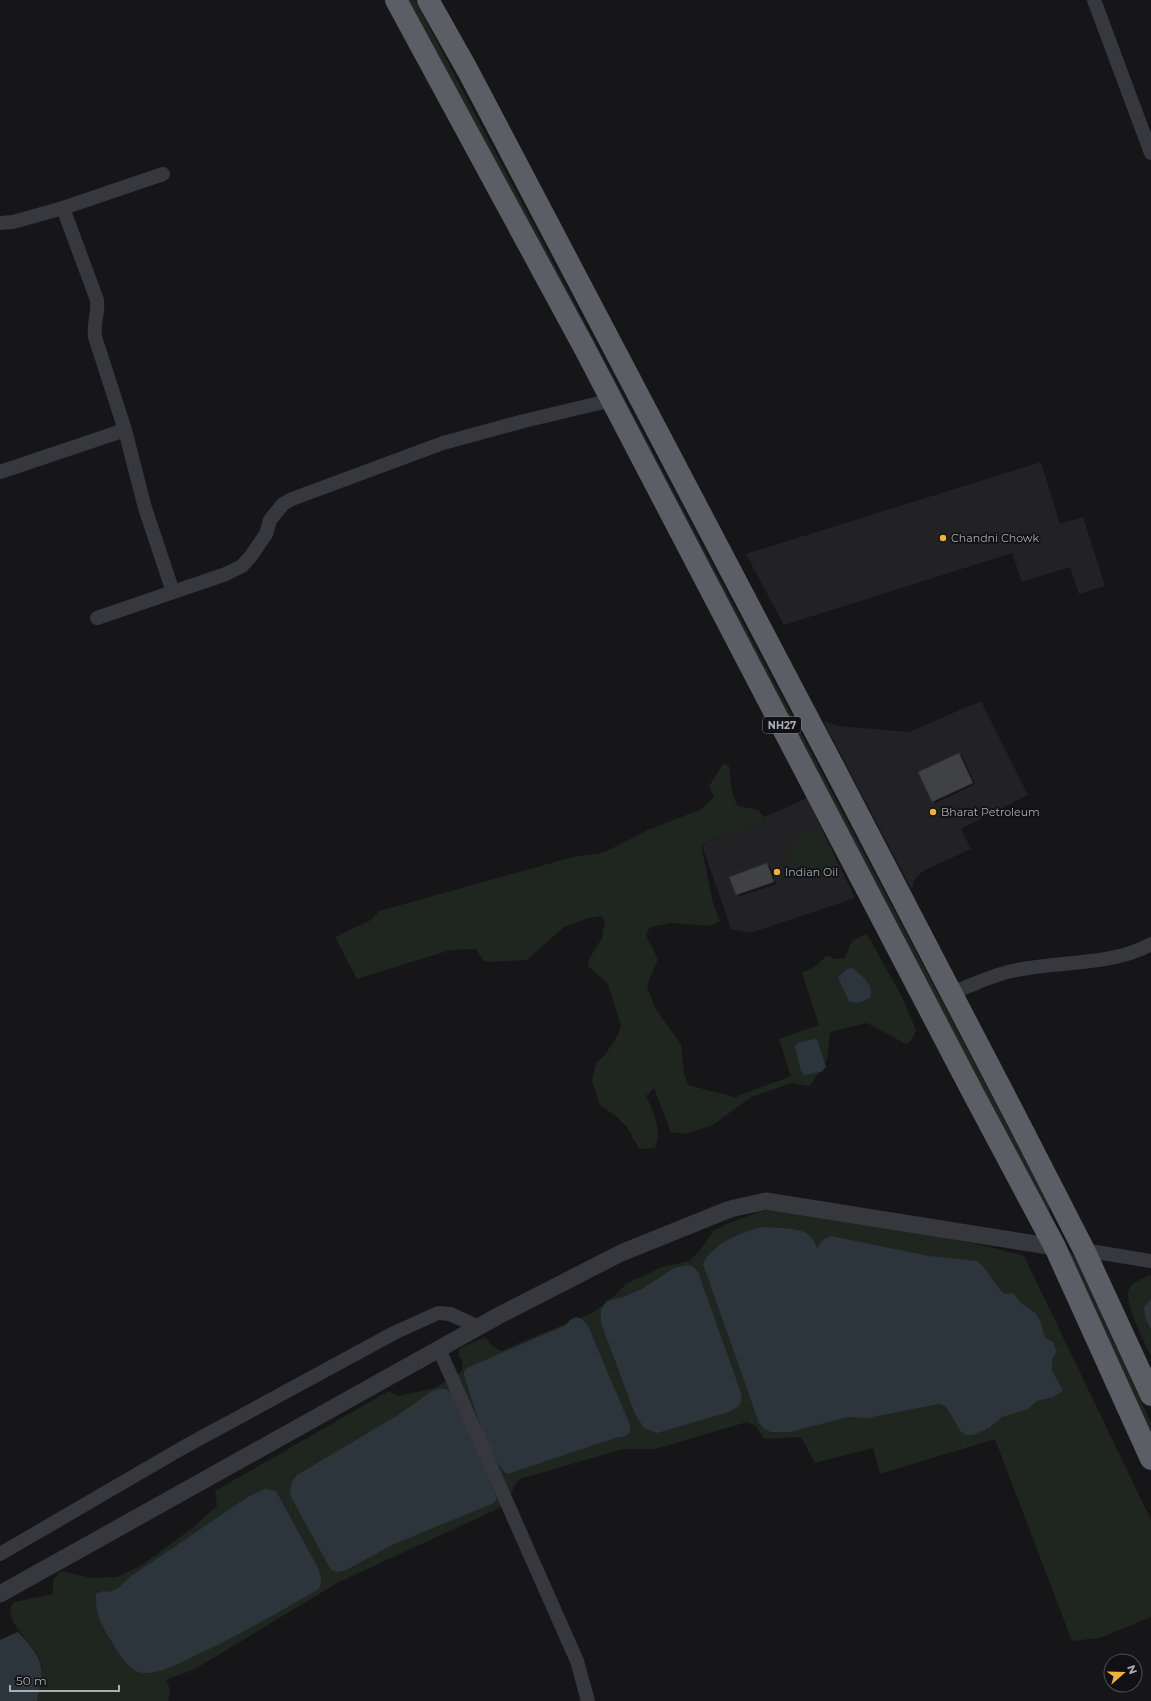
<svg xmlns="http://www.w3.org/2000/svg" width="1151" height="1701" viewBox="0 0 1151 1701" font-family="Montserrat,sans-serif">
	<style>
		.built { fill: #222225 }
		.green { fill: #1e261f }
		.water { fill: #2c353c }
		.shadow { fill: #0007 }
		.building { fill: #404145; stroke: #303034 }
		.lines { fill: none; stroke-linecap: round; stroke-linejoin: round }
		.minor { stroke: #37383d; stroke-width: 14 }
		.tertiary { stroke: #37383d; stroke-width: 17 }
		.trunk { stroke: #5b5e65; stroke-width: 22 }
		.poi-dot { fill: #f2b134; stroke: #111113; stroke-width: 1.5 }
		.labels { text-anchor: middle; dominant-baseline: central; stroke-width: 3.5; stroke-linejoin: round; paint-order: stroke }
		.shield { fill: #111113; stroke: #7b7e86; stroke-width: 1 }
		.shield-label { font-size: 10px; font-weight: bold; fill: #a8adb8 }
		.poi-label { font-size: 11px; fill: #a8adb8; stroke: #111113; text-anchor: start }
	</style>
	<rect width="100%" height="100%" fill="#161618"/>
	<path class="built" d="M1041,462L1060,524L1083,517L1105,586L1079,594L1070,567L1022,582L1012,553L784,625L746,554Z
		M981,701L1028,795L961,829L971,849L923,871L914,880L912,890L823,721L838,726L909,732Z
		M807,798L855,898L750,933L731,929L702,845Z"/>
	<path class="green" d="M403,0H415L1046,1199L1049,1206L1050,1216Z
		M724,763L729,766C731,780 730,794 738,806L758,810L764,817L761,824C739,828 721,836 701,845L713,903L720,921L711,926L671,923L650,927L646,935L658,959L647,986L656,1010L681,1044L684,1073L688,1085L735,1097L791,1076L779,1039L819,1025L802,973L816,966L826,956L837,959L845,958L852,941L867,934L902,997L916,1030L911,1041L906,1044L867,1023L830,1032L827,1060L810,1086L791,1083L751,1097L713,1125L685,1134L671,1132L654,1088L646,1096C654,1114 662,1128 655,1148L639,1149L627,1127L617,1117L600,1105L592,1081L596,1063L605,1055L618,1035L621,1026L608,984L589,967L588,961L602,938L605,921L601,916L588,918L564,927L527,960L488,962L483,960L476,949L450,950L357,979L335,937L371,920L379,911L573,857L603,853L648,830L702,809L714,797L709,786Z
		M813,830L822,831L840,869C826,878 821,878 805,876C801,875 796,875 793,872C778,856 795,834 813,830Z
		M771,1208C856,1221 941,1233 1024,1256L1151,1520V1617L1100,1638L1072,1641L995,1439L880,1474L873,1448L815,1463L801,1437L764,1439L756,1426L747,1422L656,1449H623L520,1479L516,1483L506,1505L339,1582L195,1669L166,1680L170,1689L168,1701H37C40,1687 45,1669 38,1655C31,1641 0,1618 14,1602L53,1594V1580L61,1571L92,1578L117,1577L142,1565L191,1529L217,1506L215,1491L389,1391L398,1396L435,1388L462,1371L463,1362L458,1355L460,1348L485,1337L491,1345L501,1351L592,1313L610,1300L626,1284L662,1267L689,1261L700,1250L714,1230L734,1221Z
		M1068,1250L1075,1257L1151,1423V1447Z
		M1149,1275L1151,1276V1356C1145,1343 1123,1302 1129,1289C1132,1282 1142,1279 1149,1275Z"/>
	<path class="water" d="M852,968C861,975 875,984 870,998L859,1003L849,1002L838,977L847,969Z
		M814,1039L817,1040L826,1067L821,1072L804,1075L801,1071L795,1046L798,1043Z
		M762,1227C774,1228 796,1227 806,1233C812,1236 815,1243 817,1248L824,1239L831,1236L929,1256L977,1261L982,1265L1000,1290L1005,1294L1013,1293C1016,1296 1018,1300 1021,1303C1027,1308 1034,1310 1038,1317C1043,1324 1042,1331 1045,1338L1053,1342L1057,1352L1052,1359V1371L1063,1390L1061,1392L1053,1397L1037,1401L1028,1409L1002,1417L989,1428L973,1435H965C954,1427 951,1405 939,1404L867,1418L850,1417L840,1419L790,1432H771L764,1429L759,1423L703,1264C713,1242 741,1233 762,1227Z
		M687,1265L693,1267L698,1272L740,1390C744,1402 741,1406 729,1412L657,1433L644,1428L635,1414L601,1323V1309L607,1301L620,1298L642,1289L674,1268Z
		M1151,1299V1330L1145,1317L1144,1307Z
		M576,1317L582,1319L588,1326L630,1425C631,1435 627,1437 618,1437L507,1474C488,1459 472,1399 464,1375L465,1370L469,1367L566,1325L570,1320Z
		M439,1389H446L452,1392L497,1498L494,1503L394,1544L346,1570L338,1572L331,1570L291,1497C289,1487 291,1482 297,1475L398,1415L432,1391Z
		M265,1489L276,1491L317,1566C321,1574 323,1580 319,1589C278,1612 237,1637 194,1656C184,1661 174,1666 163,1670C157,1672 143,1675 136,1671C127,1666 118,1653 113,1644C102,1625 95,1616 96,1594L103,1591L110,1592L118,1588L131,1576L186,1539L249,1496Z
		M18,1632C44,1659 45,1665 37,1701H0V1640Z"/>
	<path class="shadow" d="M959,754L962,756L975,784L935,803L933,801Z
		M767,864L770,866L776,884L740,896L737,895L731,877Z"/>
	<path class="building" d="M959,753L973,783L932,802L918,772Z
		M767,863L774,882L736,895L729,877Z"/>
	<g class="lines">
		<path class="minor" d="M1094,0L1151,153
			M63,208L97,300C99,312 93,323 95,337L125,430L145,508L173,592
			M0,223L13,222L63,208L163,174
			M0,472L125,430
			M97,618L226,574L242,566L251,556L266,534L270,520L283,504L292,499L443,443L524,421L612,400
			M951,993C971,986 992,975 1012,971C1055,961 1113,966 1151,944
			M1084,1250L1151,1261
			M439,1349L577,1661L588,1701
			M0,1554L184,1447L394,1333L438,1313L450,1314L479,1327"/>
		<path class="tertiary" d="M0,1594L498,1316L621,1253L730,1209L766,1201L1055,1247"/>
		<path class="trunk" d="M396,0L585,349L973,1093L1055,1247L1151,1459
			M428,0L468,71L830,760L1020,1125L1084,1250L1151,1395"/>
	</g>
	<g class="poi-dot">
		<circle cx="943" cy="538" r="4"/>
		<circle cx="933" cy="812" r="4"/>
		<circle cx="777" cy="872" r="4"/>
	</g>
	<g class="labels">
		<rect class="shield" x="763" y="717" width="38" height="16" rx="3"/>
		<g class="shield-label">
			<text x="782" y="725">NH27</text>
		</g>
		<g class="poi-label">
			<text x="951" y="538">Chandni Chowk</text>
			<text x="941" y="812">Bharat Petroleum</text>
			<text x="785" y="872">Indian Oil</text>
		</g>
	</g>
	<g transform="translate(1123 1673) rotate(70)"><circle r="19" fill="#111113" stroke="#4d4f55"/>
	<path d="M0-3L7 15L0 10L-7 15Z" fill="#f2b134"/>
	<text y="-6" font-size="11" font-weight="bold" text-anchor="middle" fill="#a8adb8">N</text>
	</g>
	<path d="M10 1685v6h109v-6" fill="none" stroke="#a8adb8" stroke-width="2"/>
	<text x="16" y="1685" font-size="12" fill="#a8adb8" stroke="#111113" stroke-width="3" paint-order="stroke">50 m</text>
</svg>
